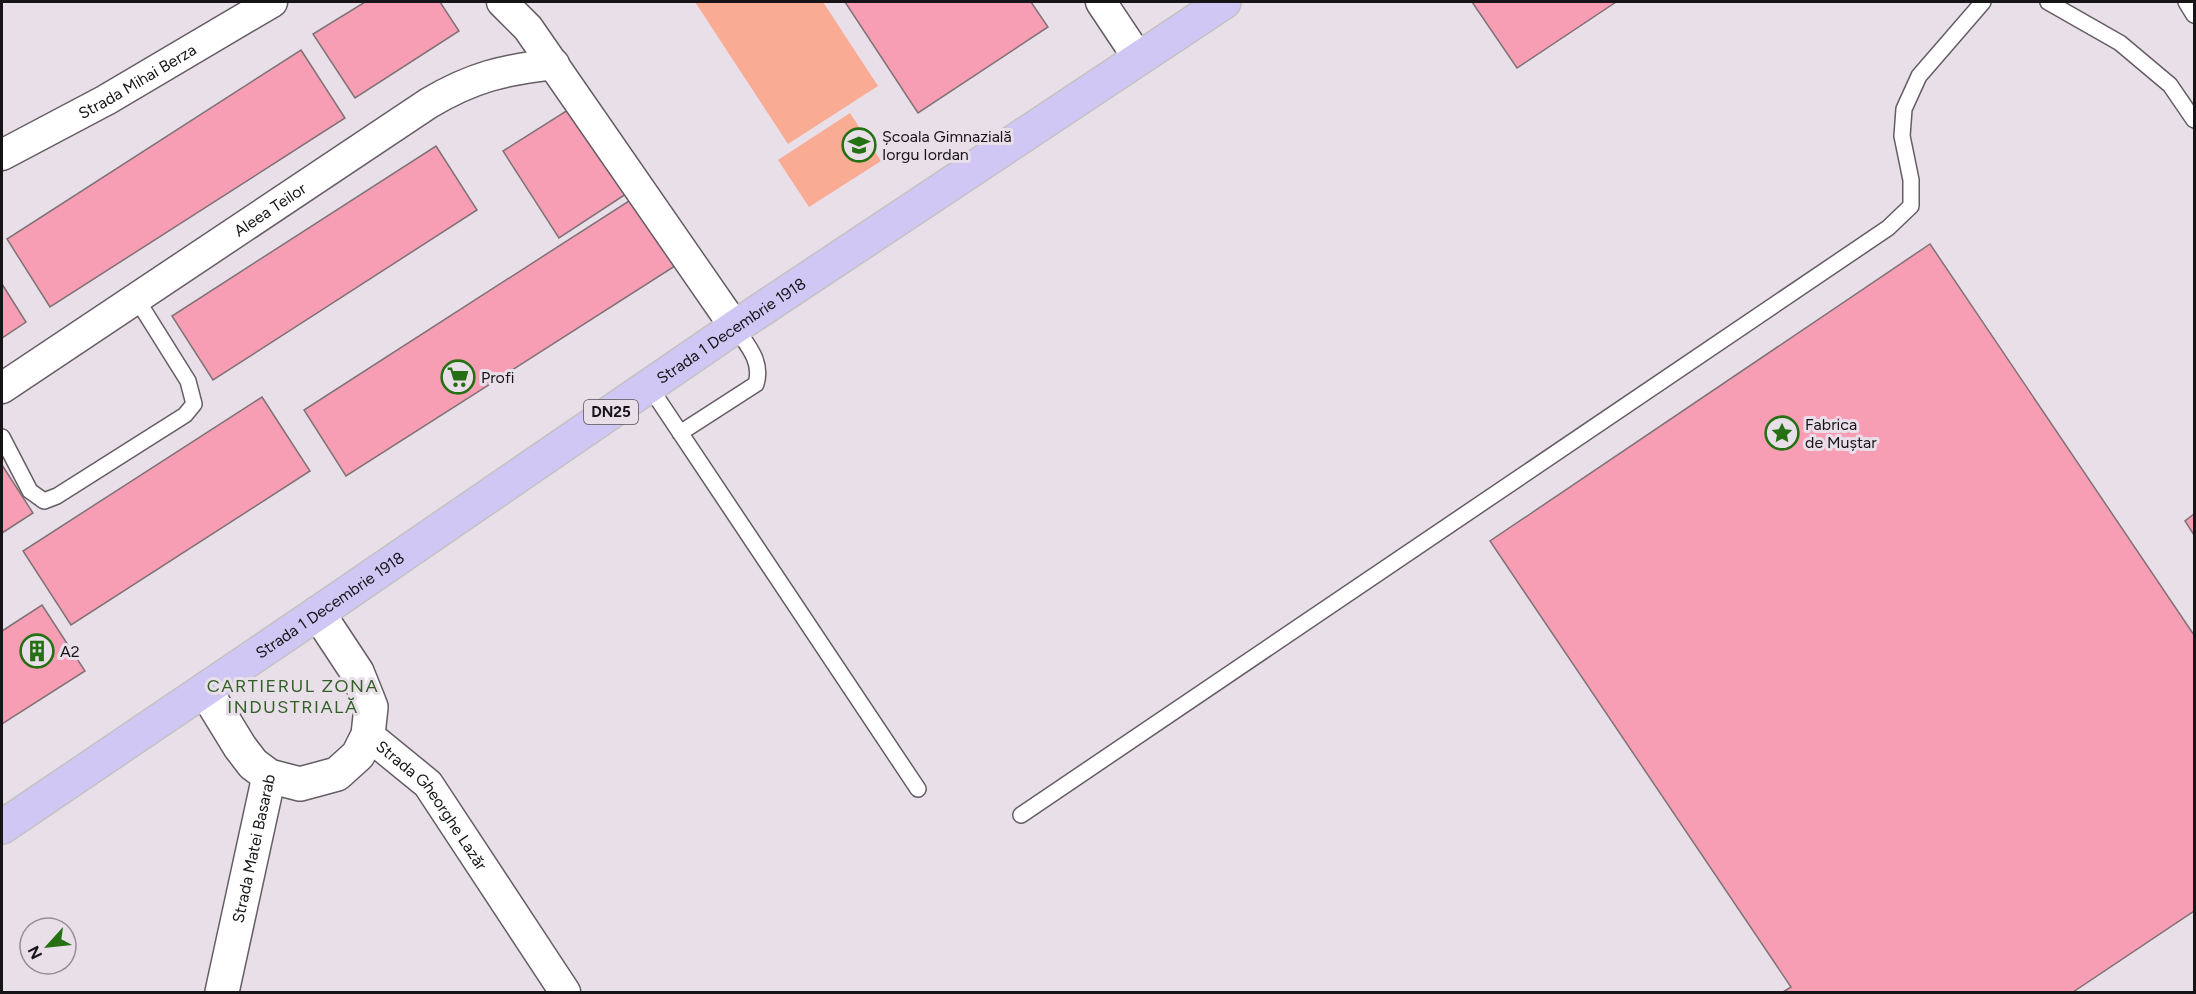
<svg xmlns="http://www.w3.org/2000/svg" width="2196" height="994" viewBox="0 0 2196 994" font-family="Figtree,sans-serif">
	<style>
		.green { fill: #f9ab94 }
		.building { fill: #f79eb5; stroke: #7f7275; stroke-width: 1.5 }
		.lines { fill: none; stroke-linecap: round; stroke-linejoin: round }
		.service-casing { stroke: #655d65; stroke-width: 18 }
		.minor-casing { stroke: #655d65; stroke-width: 33 }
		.tertiary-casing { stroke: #655d65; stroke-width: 36 }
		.primary-casing { stroke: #c3c2c3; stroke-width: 36 }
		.service { stroke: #fff; stroke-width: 15 }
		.minor { stroke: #fff; stroke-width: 30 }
		.tertiary { stroke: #fff; stroke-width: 33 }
		.primary { stroke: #d1c7f4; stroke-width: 33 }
		.labels { text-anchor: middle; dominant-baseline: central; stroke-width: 6; stroke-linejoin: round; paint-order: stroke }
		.shield { fill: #e9dfe9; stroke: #565156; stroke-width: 1.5 }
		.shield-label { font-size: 15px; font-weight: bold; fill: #171417 }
		.street-label { font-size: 16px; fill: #171417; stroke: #e9dfe9 }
		.poi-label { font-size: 16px; fill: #171417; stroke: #e9dfe9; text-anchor: start }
		.neighbourhood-label { font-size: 18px; letter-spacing: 1.5px; fill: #315f27; stroke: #e9dfe9 }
	</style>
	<rect width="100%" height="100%" fill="#e9dfe9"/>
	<path class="green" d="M695,2H823L878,86L788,144Z
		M850,113L881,161L809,207L778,160Z"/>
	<path class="building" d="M365,2H440L459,31L355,98L313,34Z
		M845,2H1031L1048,27L918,113Z
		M1472,2H1616L1517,68Z
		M301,50L345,118L50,307L7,239Z
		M571,108L626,194L559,238L503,151Z
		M436,146L477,210L213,380L172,316Z
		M632,199L675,266L346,476L304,410Z
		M1930,244L2194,635V911L2073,992H1783L1791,987L1490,541Z
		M2,284L26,322L2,338Z
		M262,397L310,471L71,625L23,551Z
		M2,465L33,513L2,533Z
		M2194,514V535L2185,521Z
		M42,605L85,671L2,724V631Z"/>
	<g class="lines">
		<g class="service-casing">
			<path id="service" d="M2048,2L2120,43L2170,85L2194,120
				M2186,2L2194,15
				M649,386L918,789
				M680,433L756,384C763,361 747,345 735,327
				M2,437L30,491L44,501L57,496L185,415L194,404L188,381L136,298
				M1021,815L1888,228L1911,206V180L1902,136L1904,109L1919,76L1983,2"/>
		</g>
		<g class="minor-casing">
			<g id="minor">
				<path d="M502,2L528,28L735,327"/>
				<path d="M1101,2L1139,59"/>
				<path id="s1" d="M2,155L106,100L272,2"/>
				<path id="s2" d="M2,388L429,103C473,77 503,70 554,64"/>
				<path id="s3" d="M368,735L428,784L565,992"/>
			</g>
		</g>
		<g class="tertiary-casing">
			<g id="tertiary">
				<path d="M205,690L240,747L253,764L269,776L300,784L337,774L358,755L368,735L371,707L357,672L318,613"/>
				<path id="s4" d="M222,992L269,776"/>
			</g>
		</g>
		<g class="primary-casing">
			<g id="primary">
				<path id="s5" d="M2,827L318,613L735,327L1224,2"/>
			</g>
		</g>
		<use href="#service" class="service"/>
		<use href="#minor" class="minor"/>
		<use href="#tertiary" class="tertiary"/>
		<use href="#primary" class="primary"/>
	</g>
	<defs>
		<g id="school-ring" transform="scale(1.725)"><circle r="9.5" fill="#e9dfe9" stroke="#257012" stroke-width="1.5"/><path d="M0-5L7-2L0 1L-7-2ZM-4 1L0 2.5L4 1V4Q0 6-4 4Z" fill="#257012"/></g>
		<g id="supermarket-ring" transform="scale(1.725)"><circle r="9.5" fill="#e9dfe9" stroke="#257012" stroke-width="1.5"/><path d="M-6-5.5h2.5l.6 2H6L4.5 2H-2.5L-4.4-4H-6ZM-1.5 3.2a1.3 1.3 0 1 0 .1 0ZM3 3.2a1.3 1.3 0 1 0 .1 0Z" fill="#257012"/></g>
		<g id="sight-ring" transform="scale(1.725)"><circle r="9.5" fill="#e9dfe9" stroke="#257012" stroke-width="1.5"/><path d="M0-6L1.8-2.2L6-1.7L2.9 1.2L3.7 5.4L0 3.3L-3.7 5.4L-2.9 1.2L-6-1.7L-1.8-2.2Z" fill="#257012"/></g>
		<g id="building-ring" transform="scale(1.725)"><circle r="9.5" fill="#e9dfe9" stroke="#257012" stroke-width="1.5"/><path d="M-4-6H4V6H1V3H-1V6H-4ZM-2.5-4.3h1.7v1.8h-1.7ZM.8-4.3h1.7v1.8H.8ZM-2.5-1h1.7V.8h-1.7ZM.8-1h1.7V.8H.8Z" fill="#257012"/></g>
	</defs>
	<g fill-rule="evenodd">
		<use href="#school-ring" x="859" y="145"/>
		<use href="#supermarket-ring" x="458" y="377"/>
		<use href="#sight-ring" x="1782" y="433"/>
		<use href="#building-ring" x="37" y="651"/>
	</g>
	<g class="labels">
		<rect class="shield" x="584" y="400" width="54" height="24" rx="4.5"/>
		<g class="shield-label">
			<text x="611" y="412">DN25</text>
		</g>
		<g class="street-label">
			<text stroke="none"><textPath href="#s1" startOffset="154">Strada Mihai Berza</textPath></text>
			<text stroke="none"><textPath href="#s2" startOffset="322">Aleea Teilor</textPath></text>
			<text stroke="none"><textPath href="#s5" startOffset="882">Strada 1 Decembrie 1918</textPath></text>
			<text stroke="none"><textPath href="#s5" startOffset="396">Strada 1 Decembrie 1918</textPath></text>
			<text stroke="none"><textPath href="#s3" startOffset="96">Strada Gheorghe Lazăr</textPath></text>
			<text stroke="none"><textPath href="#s4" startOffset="147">Strada Matei Basarab</textPath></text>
		</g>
		<g class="poi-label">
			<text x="882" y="136">Școala Gimnazială<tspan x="882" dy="18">Iorgu Iordan</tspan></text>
			<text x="481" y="377">Profi</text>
			<text x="1805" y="424">Fabrica<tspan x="1805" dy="18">de Muștar</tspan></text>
			<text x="60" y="651">A2</text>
		</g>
		<g class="neighbourhood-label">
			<text x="293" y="686">CARTIERUL ZONA<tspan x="293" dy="21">INDUSTRIALĂ</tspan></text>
		</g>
	</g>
	<rect width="2196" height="994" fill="none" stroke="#171417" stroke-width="6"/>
	<g transform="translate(48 946) rotate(243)"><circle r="28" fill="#e9dfe9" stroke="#958e95" stroke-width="1.5"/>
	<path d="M0-4.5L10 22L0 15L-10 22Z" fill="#257012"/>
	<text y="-9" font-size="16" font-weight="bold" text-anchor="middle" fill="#171417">N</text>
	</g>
</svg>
